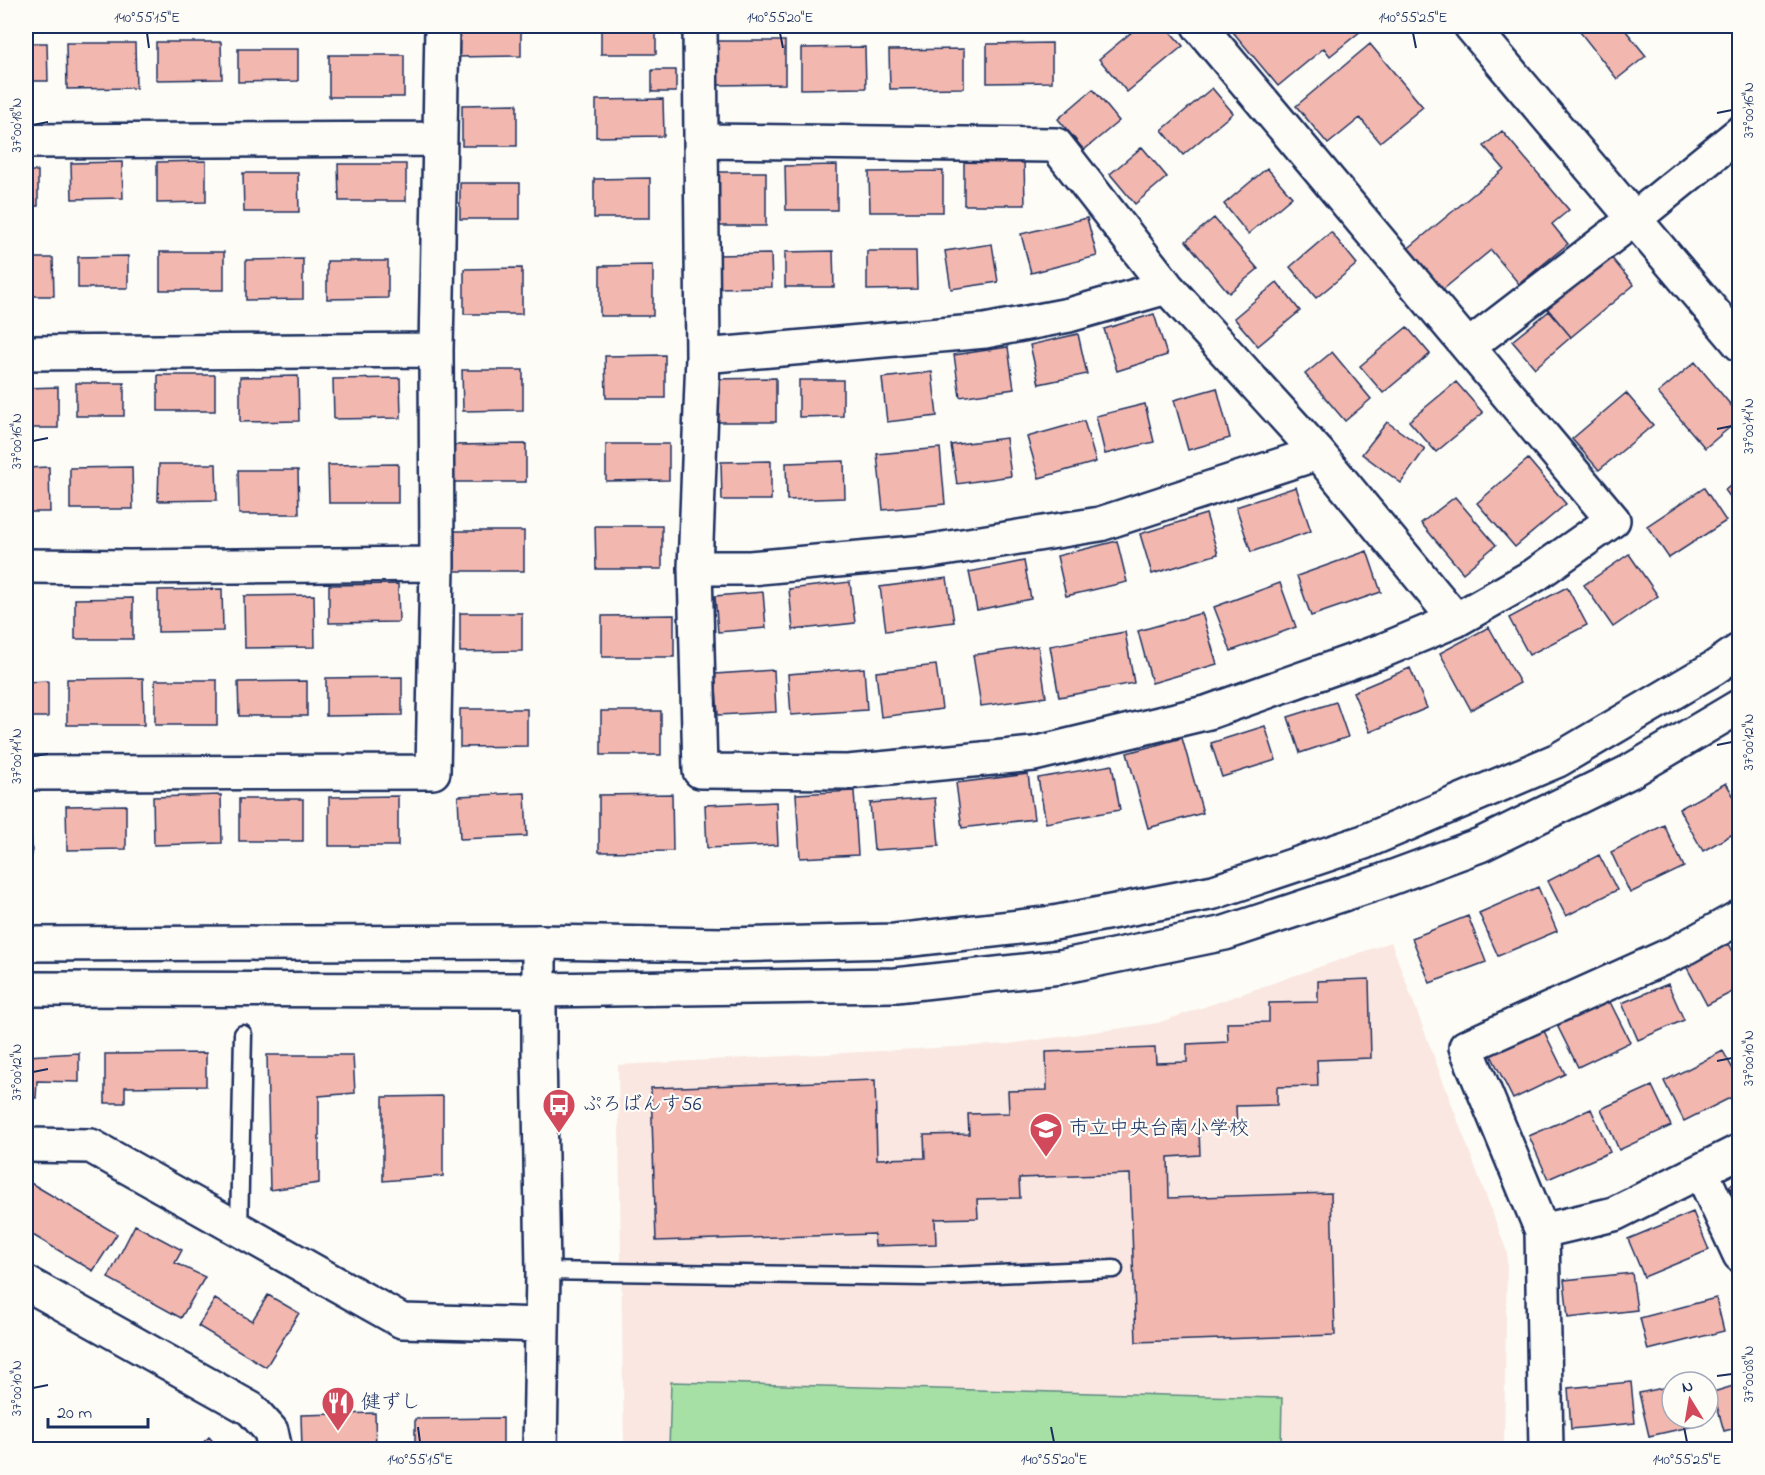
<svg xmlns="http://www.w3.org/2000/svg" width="1765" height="1475" viewBox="0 0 1765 1475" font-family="'Indie Flower','Klee One',sans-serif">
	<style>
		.built { fill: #fae7e1 }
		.green { fill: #a6e0a5; stroke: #608882; stroke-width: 1.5 }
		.building { fill: #f2b7af; stroke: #1b2f5e; stroke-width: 1.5 }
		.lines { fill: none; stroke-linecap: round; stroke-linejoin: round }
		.lane-casing { stroke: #1b2f5e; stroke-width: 21 }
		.street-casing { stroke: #1b2f5e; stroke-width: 38 }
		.secondary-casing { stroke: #1b2f5e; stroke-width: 38 }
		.lane { stroke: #fdfcf7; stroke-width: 16 }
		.street { stroke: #fdfcf7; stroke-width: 33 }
		.secondary { stroke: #fdfcf7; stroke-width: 33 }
		.ticks { fill: none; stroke: #1b2f5e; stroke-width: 2 }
		.labels { text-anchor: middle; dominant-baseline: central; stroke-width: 4.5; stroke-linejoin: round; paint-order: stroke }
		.poi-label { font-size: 20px; fill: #1b2f5e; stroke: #fdfcf7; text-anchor: start }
		.neatline { fill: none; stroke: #1b2f5e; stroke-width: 2 }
		.ticks-label { font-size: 15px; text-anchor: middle; fill: #1b2f5e }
	</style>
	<rect width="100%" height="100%" fill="#fdfcf7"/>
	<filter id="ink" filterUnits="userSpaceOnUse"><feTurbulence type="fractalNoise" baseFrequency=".0167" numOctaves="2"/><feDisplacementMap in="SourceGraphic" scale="12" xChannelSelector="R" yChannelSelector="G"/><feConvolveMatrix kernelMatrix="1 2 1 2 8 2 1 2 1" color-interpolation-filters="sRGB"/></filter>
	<g filter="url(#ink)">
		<path class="built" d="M1391,942L1507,1252L1504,1449H624L618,1065L1009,1044L1158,1023Z"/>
		<path class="green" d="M671,1382L1282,1398L1281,1449H669Z"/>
		<path class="building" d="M455,26H521V56L455,57Z
			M601,26H656V54H601Z
			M1139,26H1165L1183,46L1127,92L1099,59Z
			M1228,26H1292L1297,31L1303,26H1367L1330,56L1324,48L1278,86Z
			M1588,26H1622L1646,56L1617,79L1580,32Z
			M716,41H785V84L716,85Z
			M156,42H221L222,79L156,80Z
			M26,43H47L48,81H26Z
			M66,43H135L136,88L67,89Z
			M1052,43V82L987,83V44Z
			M1370,44L1423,107L1380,142L1360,118L1328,144L1296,106Z
			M865,47L866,88L801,89V48Z
			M238,49H298V81L238,82Z
			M964,49V88L890,89L889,50Z
			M329,55H404V97H329Z
			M652,70H676V92H652Z
			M1212,88L1233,113L1183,155L1162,130Z
			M1093,89L1119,121L1084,150L1058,119Z
			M663,99L664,136L596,137V100Z
			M517,104V146H462V105Z
			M1502,131L1569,210L1552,224L1568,244L1519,284L1491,250L1440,292L1405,251L1504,169L1484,146Z
			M1142,147L1167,177L1135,204L1110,174Z
			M206,161V202L157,203V162Z
			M1024,161L1025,205H964V162Z
			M122,162L123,198L72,199L71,163Z
			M338,164H406V201H339Z
			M837,165V210H786L785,166Z
			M1267,168L1292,197L1248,234L1224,204Z
			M26,171H38V206H26Z
			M943,171V212H870L869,172Z
			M715,172H766V226H715Z
			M243,173H298L299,212H244Z
			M650,178V218H594V179Z
			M460,183H520V219H460Z
			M1087,218L1097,256L1031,273L1021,234Z
			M1214,218L1258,269L1229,293L1186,241Z
			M1331,232L1357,264L1316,298L1290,267Z
			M992,244L998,282L951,289L945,251Z
			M833,251L834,287H785V252Z
			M867,251H916L917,289L867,290Z
			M160,252H224V290H160Z
			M771,254L772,287L717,288L716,255Z
			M128,256V288H78V257Z
			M1610,256L1634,285L1571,337L1547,308Z
			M26,258H53L54,296H26Z
			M303,259V299L246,300V260Z
			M327,261H388V298L327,299Z
			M653,265V316H600V266Z
			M522,268V314H464V269Z
			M1277,282L1300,311L1258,346L1234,318Z
			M1549,311L1571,337L1535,368L1512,341Z
			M1154,314L1167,355L1117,371L1104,329Z
			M1407,327L1430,354L1383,393L1360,366Z
			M1078,334L1087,374L1039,384L1030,345Z
			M1008,347L1014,389L960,397L954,355Z
			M1332,352L1371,399L1345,421L1305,374Z
			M665,355V398H606L605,356Z
			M1695,362L1740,416V419L1705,448L1658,393Z
			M462,370H523V410L463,411Z
			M932,372L937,416L887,422L882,378Z
			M158,375H215V411H158Z
			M298,376L299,421L240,422V377Z
			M400,378L401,418L334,419L333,379Z
			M776,378V422H716L715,379Z
			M799,380H843V416L799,417Z
			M1456,382L1483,413L1436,452L1409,421Z
			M76,383H124V416H76Z
			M58,387V428H26V388Z
			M1217,388L1230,438L1188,450L1174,400Z
			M1626,393L1653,425L1599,470L1572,439Z
			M1145,404L1154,442L1105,454L1096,416Z
			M1084,421L1096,462L1039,478L1027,437Z
			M1387,422L1425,449L1401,483L1362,454Z
			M1006,438L1011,476L957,484L951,445Z
			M526,444V482H454V445Z
			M606,444H669V480L606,481Z
			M940,448L945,504L883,510L877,454Z
			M1528,459L1566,504L1515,547L1477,503Z
			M771,461V500H722L721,462Z
			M844,461L845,498L787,500L786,463Z
			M159,464H216L217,500L158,501Z
			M398,464V503H329L328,465Z
			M49,467L50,512H26V468Z
			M132,467L133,509H70V468Z
			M238,470H298L299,514H239Z
			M1740,479V510L1725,490Z
			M1296,487L1311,531L1251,552L1236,507Z
			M1704,488L1726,521L1669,558L1647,526Z
			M1455,497L1496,545L1463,573L1421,523Z
			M1206,514L1218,554L1152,574L1140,534Z
			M595,526H662V569H596Z
			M454,531H524V571H454Z
			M1117,541L1127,582L1066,596L1057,556Z
			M1367,551L1381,592L1311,616L1297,576Z
			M1629,554L1658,596L1613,627L1584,585Z
			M1024,561L1031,599L977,610L969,572Z
			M947,578L954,622L886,631L880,587Z
			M850,582L855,623L793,630L789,589Z
			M1280,583L1296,627L1231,651L1214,607Z
			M398,584L399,622L329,623V585Z
			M1567,587L1587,625L1529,655L1509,618Z
			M222,589L223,631L158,632V590Z
			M763,592L766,628L718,632L715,596Z
			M31,595V636H26V596Z
			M314,595L315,647L245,648L244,596Z
			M133,598V639H75V599Z
			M460,613H522V651L460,652Z
			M1202,613L1217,664L1152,683L1138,631Z
			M674,615V657H602V616Z
			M1489,627L1520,683L1471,710L1440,653Z
			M1125,632L1134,683L1059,697L1050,646Z
			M1038,646L1046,697L981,706L973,655Z
			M936,665L942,709L881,717L876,672Z
			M864,668L867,710L791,715L788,674Z
			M1410,668L1427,708L1370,732L1353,692Z
			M774,670L776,712L718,715L715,674Z
			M402,677V715L326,716V678Z
			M143,678L144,725H67V679Z
			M155,680H217V725H155Z
			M48,681V717H26V682Z
			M307,681V716H239L238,682Z
			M1336,702L1348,737L1300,753L1288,717Z
			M460,709H527V746L460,747Z
			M601,711H661V755H601Z
			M1265,726L1276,760L1222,777L1211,743Z
			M1182,738L1203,813L1148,828L1127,753Z
			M1112,765L1120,810L1046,823L1038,778Z
			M1028,774L1034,819L962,828L956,783Z
			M1726,783L1740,807V830L1703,851L1679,809Z
			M854,791L858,855L800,858L796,794Z
			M525,793L527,836L460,839L458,796Z
			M672,794L673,851L599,852V795Z
			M221,795L222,843L154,845L153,797Z
			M398,796V846H329V797Z
			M935,798L939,846L874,850L870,803Z
			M239,799H303V841H239Z
			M30,801L32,855L26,856V802Z
			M776,802L778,845L707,848L705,805Z
			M126,805V849L67,850L66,806Z
			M1664,825L1684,867L1630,893L1611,852Z
			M1599,855L1617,890L1566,916L1548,881Z
			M1538,887L1557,931L1498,956L1479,913Z
			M1468,916L1486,962L1430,983L1412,938Z
			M1728,942L1740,965V988L1707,1005L1685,964Z
			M1369,979L1371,1058L1317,1060L1318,1086L1277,1087V1105L1236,1106L1237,1129L1199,1130L1200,1155L1168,1157L1169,1198L1331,1193L1335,1335L1136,1342L1130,1174L1019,1178L1020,1198L977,1199L978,1218L935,1219L936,1244L875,1246L874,1234L656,1241L651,1088L875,1080L877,1159L925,1158L924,1135L969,1134L968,1114L1009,1113L1008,1091L1047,1090L1046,1052L1155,1048L1156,1063L1187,1062V1044L1228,1042L1227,1023L1269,1022V1003L1318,1002V981Z
			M1668,984L1684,1020L1638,1040L1622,1003Z
			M1608,998L1630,1042L1578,1067L1556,1023Z
			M1542,1027L1565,1074L1513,1099L1490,1053Z
			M1723,1051L1740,1082V1093L1684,1121L1664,1081Z
			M79,1053V1082L37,1081L36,1098H26V1056Z
			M206,1053V1086L125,1087V1103H105V1054Z
			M267,1055H353L355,1093L319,1096V1183L270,1190Z
			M1652,1086L1671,1126L1619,1150L1601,1109Z
			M443,1096V1176L383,1181V1097Z
			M1591,1109L1610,1152L1548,1179L1529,1136Z
			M1740,1180V1204L1729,1186Z
			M29,1182L117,1234L93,1271L26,1231V1189Z
			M1693,1212L1709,1250L1644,1277L1628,1239Z
			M135,1225L182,1250L175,1263L205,1277L181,1318L108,1278Z
			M1632,1273L1637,1310L1568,1318L1564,1280Z
			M268,1295L299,1313L266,1367L198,1326L215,1299L252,1321Z
			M1716,1298L1724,1331L1648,1350L1640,1318Z
			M1631,1382L1635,1423L1571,1429L1568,1388Z
			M1740,1384V1427L1724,1431L1713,1392Z
			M1672,1386V1418H1701L1703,1424L1649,1436L1639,1393Z
			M375,1413L376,1450H302L301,1415Z
			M503,1418V1450H415V1419Z
			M209,1437L221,1450H195Z"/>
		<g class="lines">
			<g class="lane-casing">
				<path id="lane" d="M239,1230L243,1034
					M543,1271L926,1277L1114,1269"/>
			</g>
			<g class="street-casing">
				<path id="street" d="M700,26L703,356L695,568L700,771L848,772L1034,754L1209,712L1384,650L1456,620L1535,575L1613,520L1199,26
					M1471,26L1740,344
					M26,141L440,139
					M702,141L1056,145L1167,287L1318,453L1456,620
					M1469,346L1634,219L1740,133
					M26,353L436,350
					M703,356L985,331L1069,315L1167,287
					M26,566L130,567L437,564
					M695,568H750L925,552L1100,524L1318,453
					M26,773L433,772L437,564L436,350L442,26
					M539,942V1050L543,1271L540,1450
					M26,1145L91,1146L402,1321L542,1325
					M1701,1171L1740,1255
					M1542,1231L1614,1214L1740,1151
					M26,1283L251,1409L271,1431L275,1450
					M1546,1450L1542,1231L1466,1047L1679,951L1740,917"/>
			</g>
			<g class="secondary-casing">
				<path id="secondary" d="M26,944L539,942L723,945L895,941L1054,923L1214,892L1364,842L1558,760L1714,668L1740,650
					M26,989L538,990L896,985L1060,967L1225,933L1377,883L1480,845L1629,772L1740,706"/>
			</g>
			<use href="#lane" class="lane"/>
			<use href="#street" class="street"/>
			<use href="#secondary" class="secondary"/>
		</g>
	</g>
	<path class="ticks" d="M147,33L149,48M780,33L783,48M1413,33L1416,48M1717,113L1732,110M33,125L48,122M1717,429L1732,426M33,441L48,438M1717,745L1732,742M33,756L48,754M1717,1061L1732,1058M33,1072L48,1069M1717,1376L1732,1374M33,1388L48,1385M418,1427L420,1442M1051,1427L1054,1442M1684,1427L1687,1442"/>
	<defs>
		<g id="bus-pin" transform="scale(1.725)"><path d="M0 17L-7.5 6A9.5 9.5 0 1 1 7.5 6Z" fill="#d1495b" stroke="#fdfcf7"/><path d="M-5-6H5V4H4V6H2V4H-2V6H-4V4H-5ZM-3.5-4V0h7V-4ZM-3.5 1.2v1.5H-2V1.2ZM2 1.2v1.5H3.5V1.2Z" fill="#fff"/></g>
		<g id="school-pin" transform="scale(1.725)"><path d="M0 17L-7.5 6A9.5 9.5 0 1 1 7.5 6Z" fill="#d1495b" stroke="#fdfcf7"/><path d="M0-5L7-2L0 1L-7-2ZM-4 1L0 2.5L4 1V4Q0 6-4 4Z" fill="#fff"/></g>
		<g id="restaurant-pin" transform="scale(1.725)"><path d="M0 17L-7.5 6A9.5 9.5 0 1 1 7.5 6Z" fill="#d1495b" stroke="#fdfcf7"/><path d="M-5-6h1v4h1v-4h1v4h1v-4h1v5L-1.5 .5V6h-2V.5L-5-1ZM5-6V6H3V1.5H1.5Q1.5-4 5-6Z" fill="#fff"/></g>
	</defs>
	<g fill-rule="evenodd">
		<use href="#bus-pin" x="559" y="1105"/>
		<use href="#school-pin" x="1046" y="1129"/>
		<use href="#restaurant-pin" x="338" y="1403"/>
	</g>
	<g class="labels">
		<g class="poi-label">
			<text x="582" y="1105">ぷろばんす56</text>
			<text x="1069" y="1129">市立中央台南小学校</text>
			<text x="361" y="1403">健ずし</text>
		</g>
	</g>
	<rect width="1765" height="1475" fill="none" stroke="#fdfcf7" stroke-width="66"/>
	<g transform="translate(1690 1400) rotate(349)"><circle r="28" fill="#fdfcf7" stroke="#a3aaba" stroke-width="1.5"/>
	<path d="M0-4.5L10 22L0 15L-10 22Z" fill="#d1495b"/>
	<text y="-9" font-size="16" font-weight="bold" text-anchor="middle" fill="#1b2f5e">N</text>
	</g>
	<path d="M48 1418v9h100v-9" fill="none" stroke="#1b2f5e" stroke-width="3"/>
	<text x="57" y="1418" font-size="18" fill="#1b2f5e" stroke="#fdfcf7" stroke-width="4.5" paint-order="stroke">20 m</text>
	<rect x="33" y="33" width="1699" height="1409" class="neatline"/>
	<g class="ticks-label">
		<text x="147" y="22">140°55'15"E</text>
		<text x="780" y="22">140°55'20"E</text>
		<text x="1413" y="22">140°55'25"E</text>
		<text transform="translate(1748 110) rotate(-90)" y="5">37°00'16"N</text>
		<text transform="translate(16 125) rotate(-90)" y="5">37°00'18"N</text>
		<text transform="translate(1748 426) rotate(-90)" y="5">37°00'14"N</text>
		<text transform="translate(16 441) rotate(-90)" y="5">37°00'16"N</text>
		<text transform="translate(1748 742) rotate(-90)" y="5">37°00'12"N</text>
		<text transform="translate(16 756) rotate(-90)" y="5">37°00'14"N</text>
		<text transform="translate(1748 1058) rotate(-90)" y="5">37°00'10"N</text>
		<text transform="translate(16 1072) rotate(-90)" y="5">37°00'12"N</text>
		<text transform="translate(1748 1374) rotate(-90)" y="5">37°00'08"N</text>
		<text transform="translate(16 1388) rotate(-90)" y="5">37°00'10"N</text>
		<text x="420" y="1464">140°55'15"E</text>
		<text x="1054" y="1464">140°55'20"E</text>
		<text x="1687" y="1464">140°55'25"E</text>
	</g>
</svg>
